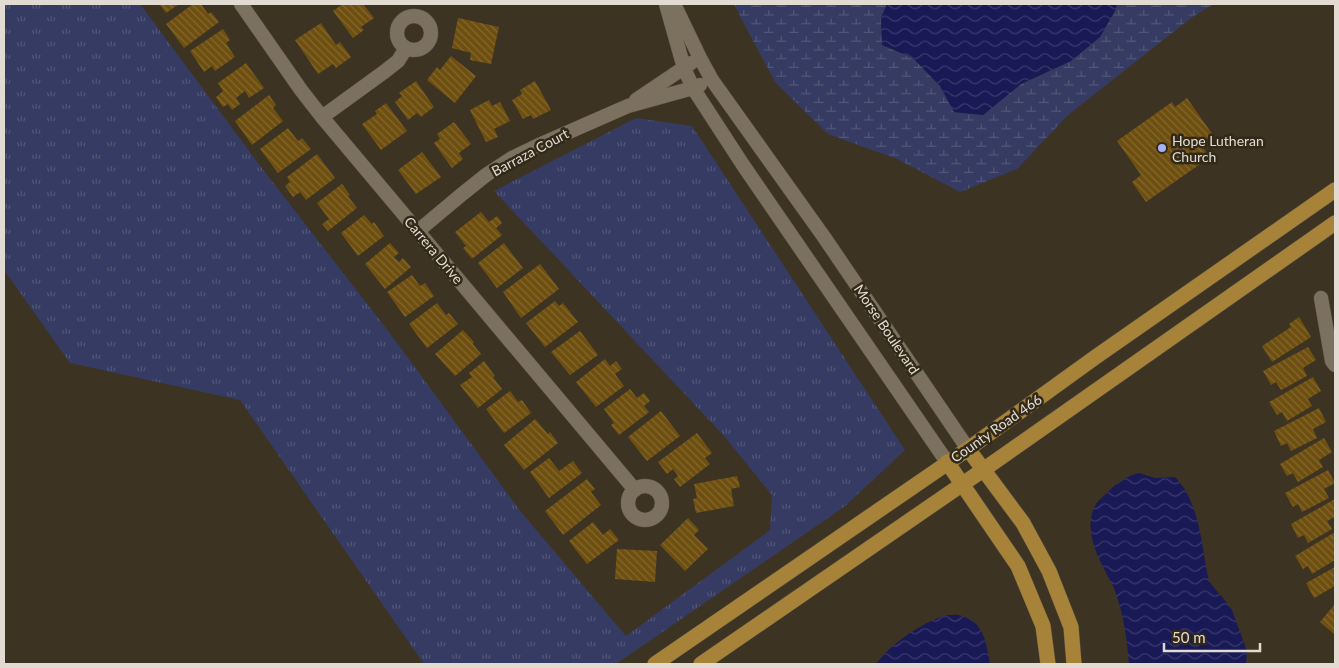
<svg xmlns="http://www.w3.org/2000/svg" width="1339" height="668" viewBox="0 0 1339 668" font-family="Lato,sans-serif">
	<style>
		.grass { fill: url(#grass-tufts) }
		.wetland { fill: url(#wetland-marsh) }
		.water { fill: url(#water-waves) }
		.building { fill: url(#building-back-hatch) }
		.lines { fill: none; stroke-linecap: round; stroke-linejoin: round }
		.minor-casing { stroke: #585042; stroke-width: 15 }
		.major-casing { stroke: #585042; stroke-width: 16 }
		.minor { stroke: #7c715f; stroke-width: 14 }
		.major { stroke: #a7833a; stroke-width: 15 }
		.poi-dot { fill: #a4b2fc; stroke: #322919; stroke-width: 2 }
		.labels { text-anchor: middle; dominant-baseline: central; stroke-width: 5; stroke-linejoin: round; paint-order: stroke }
		.poi-label { font-size: 14px; fill: #e1dbd1; stroke: #322919; text-anchor: start }
		.street-label { font-size: 14px; fill: #e1dbd1; stroke: #322919 }
	</style>
	<defs>
		<pattern id="grass-tufts" width="24" height="20" patternUnits="userSpaceOnUse" patternTransform="scale(1.25)"><rect width="24" height="20" fill="#353b62"/><path d="M3 7l-1-3M5 7V3M7 7l1-3M15 17l-1-3M17 17v-4M19 17l1-3" fill="none" stroke="#525777"/></pattern>
		<pattern id="wetland-marsh" width="20" height="14" patternUnits="userSpaceOnUse" patternTransform="scale(1.25)"><rect width="20" height="14" fill="#353b62"/><path d="M1 5h8M5 5V1M11 12h8M15 12V8" fill="none" stroke="#525777"/></pattern>
		<pattern id="water-waves" width="16" height="10" patternUnits="userSpaceOnUse" patternTransform="scale(1.25)"><rect width="16" height="10" fill="#191956"/><path d="M0 5q4-4 8 0t8 0" fill="none" stroke="#3a3a6d"/></pattern>
		<pattern id="building-back-hatch" width="6" height="6" patternUnits="userSpaceOnUse" patternTransform="scale(1.25)"><rect width="6" height="6" fill="#6e4f0f"/><path d="M-1 5l2 2M0 0l6 6M5-1l2 2" fill="none" stroke="#826831"/></pattern>
	</defs>
	<rect width="100%" height="100%" fill="#3c3322"/>
	<path class="grass" d="M4,4H140L261,167L392,336L521,512L626,636L770,530L772,495L724,436L494,191L636,118L692,126L905,450L844,507L616,664H424L240,400L70,363L4,270Z"/>
	<path class="wetland" d="M734,4H887L881,18L882,45L913,58L940,86L954,112L983,115L1021,84L1071,61L1100,37L1116,9L1117,4H1214L1191,18L1067,116L1017,169L960,192L897,159L828,134L775,82L742,20Z"/>
	<path class="water" d="M887,4H1117L1116,9L1100,37L1071,61L1021,84L983,115L954,112L940,86L913,58L882,45L881,18Z
		M1139,473L1155,478L1175,477C1201,504 1201,547 1209,581L1215,589L1224,599L1232,610L1247,651L1246,664H1129C1127,638 1123,610 1113,586C1110,580 1107,575 1104,569C1094,549 1084,525 1096,504C1099,500 1103,496 1107,493C1115,484 1127,476 1139,473Z
		M946,615C951,615 958,614 962,616C984,621 987,646 990,664H876C893,642 920,624 946,615Z"/>
	<path class="building" d="M159,4H179L166,13Z
		M193,4H201L208,14L211,12L219,22L184,48L166,24Z
		M340,4H363L374,18L361,27L364,30L353,38L333,11L341,5Z
		M458,18L499,27L491,64L470,60L471,53L452,48Z
		M321,23L336,45L340,42L351,57L336,68L333,64L318,74L295,40Z
		M223,29L230,40L226,43L235,57L215,71L212,66L204,72L190,51Z
		M451,56L476,76L455,103L427,80L437,67L440,70Z
		M246,63L264,88L249,98L245,91L236,98L240,104L232,110L228,104L223,107L216,97L223,91L218,83Z
		M416,81L434,107L421,117L417,113L408,120L395,102L402,96L399,93Z
		M535,81L551,110L533,119L531,115L523,119L512,100L522,94L520,90Z
		M269,95L276,105L273,108L283,121L252,145L235,121Z
		M1187,98L1213,135L1200,143L1206,152L1203,162L1146,202L1132,182L1141,175L1117,141L1172,102L1175,107Z
		M489,100L492,106L500,102L510,121L494,129L498,137L486,142L470,110Z
		M386,103L407,131L381,150L362,124L377,114L375,111Z
		M454,122L471,144L459,153L463,159L452,168L434,143L440,139L437,134Z
		M288,128L298,141L302,138L311,149L278,173L260,149Z
		M422,152L441,177L416,194L398,170Z
		M317,154L335,178L306,200L300,192L293,197L285,186L290,182L287,177Z
		M342,184L350,195L348,196L357,208L328,231L322,224L329,219L317,203Z
		M481,212L489,222L497,216L502,223L496,228L502,235L472,259L463,248L466,246L455,232Z
		M364,215L372,224L374,222L384,236L358,256L341,233Z
		M390,243L399,253L394,257L399,262L403,258L411,267L385,289L365,264Z
		M504,243L523,268L497,288L478,263Z
		M540,264L559,289L521,318L503,292Z
		M412,275L420,286L425,283L434,296L405,317L387,292Z
		M555,301L559,306L563,303L578,322L545,347L526,323Z
		M437,303L446,315L449,313L458,324L427,348L409,324Z
		M1299,317L1311,337L1272,362L1262,346L1291,327L1289,324Z
		M463,330L474,342L473,344L481,354L455,376L435,354Z
		M580,331L598,355L570,375L551,352Z
		M1308,347L1316,360L1303,368L1307,376L1281,390L1276,382L1271,385L1263,371Z
		M605,359L610,366L616,361L622,369L615,374L624,386L596,407L576,382Z
		M484,361L495,376L493,377L502,389L478,408L460,385L472,377L469,373Z
		M1313,377L1321,391L1308,399L1312,406L1287,421L1282,412L1277,415L1269,402Z
		M630,389L637,398L644,393L650,401L644,406L649,412L619,435L611,425L614,423L604,409Z
		M510,391L518,402L522,400L531,413L504,433L486,409Z
		M1319,408L1326,422L1313,429L1317,438L1291,451L1287,443L1281,446L1274,431Z
		M661,411L680,436L647,461L628,437Z
		M535,419L548,434L550,432L558,443L524,470L504,445Z
		M697,433L712,453L705,458L710,464L680,487L674,479L678,476L673,469L667,474L658,462Z
		M1324,438L1332,452L1319,460L1323,467L1298,482L1293,473L1287,476L1280,464Z
		M549,458L559,471L573,461L582,473L549,498L530,472Z
		M1328,470L1335,483L1324,489L1329,498L1302,512L1298,504L1293,507L1285,493Z
		M737,476L740,487L731,489L734,506L696,513L693,499L697,498L694,484Z
		M587,479L595,489L591,492L601,505L563,535L545,511Z
		M1335,499V517L1327,521L1332,529L1308,543L1304,535L1298,538L1291,524Z
		M688,518L699,530L694,535L708,549L685,571L660,545Z
		M593,522L603,535L610,529L619,540L587,564L569,541Z
		M1335,532V560L1312,574L1308,566L1303,569L1295,556Z
		M617,549L657,551L655,582L615,579Z
		M1335,567V586L1314,598L1306,583Z
		M1335,604V633L1334,634L1320,622Z"/>
	<g class="lines">
		<g class="minor-casing">
			<path id="minor" d="M241,4L301,90L322,117L635,490
				M666,4L684,68L693,88L743,165L947,462
				M674,4L700,58L712,80L824,237L968,449
				M397 33a17 17 0 1 1 34 0a17 17 0 1 1-34 0Z
				M636,100L691,63
				M322,117L384,72L398,61L406,48
				M418,231L461,195L486,175L512,158L539,145L628,106L693,88L700,85
				M1321,298L1332,361L1335,365
				M628 503a17 17 0 1 1 34 0a17 17 0 1 1-34 0Z"/>
		</g>
		<g class="major-casing">
			<path id="major" d="M968,449L1023,523L1049,571L1071,627L1074,664
				M947,462L1018,566L1043,626L1048,664
				M655,664L968,449L1097,356L1335,190
				M701,664L983,470L1335,223"/>
		</g>
		<use href="#minor" class="minor"/>
		<use href="#major" class="major"/>
	</g>
	<circle class="poi-dot" cx="1162" cy="148" r="5"/>
	<g class="labels">
		<g class="poi-label">
			<text x="1172" y="140">Hope Lutheran<tspan x="1172" dy="16">Church</tspan></text>
		</g>
		<g class="street-label">
			<text transform="translate(530 152) rotate(-28)">Barraza Court</text>
			<text transform="translate(434 250) rotate(50)">Carrera Drive</text>
			<text transform="translate(887 329) rotate(56)">Morse Boulevard</text>
			<text transform="translate(996 428) rotate(-35)">County Road 466</text>
		</g>
	</g>
	<rect width="1339" height="668" fill="none" stroke="#e1dbd1" stroke-width="10"/>
	<path d="M1164 643v8h96v-8" fill="none" stroke="#e1dbd1" stroke-width="2.5"/>
	<text x="1172" y="643" font-size="15" fill="#e1dbd1" stroke="#322919" stroke-width="4" paint-order="stroke">50 m</text>
</svg>
